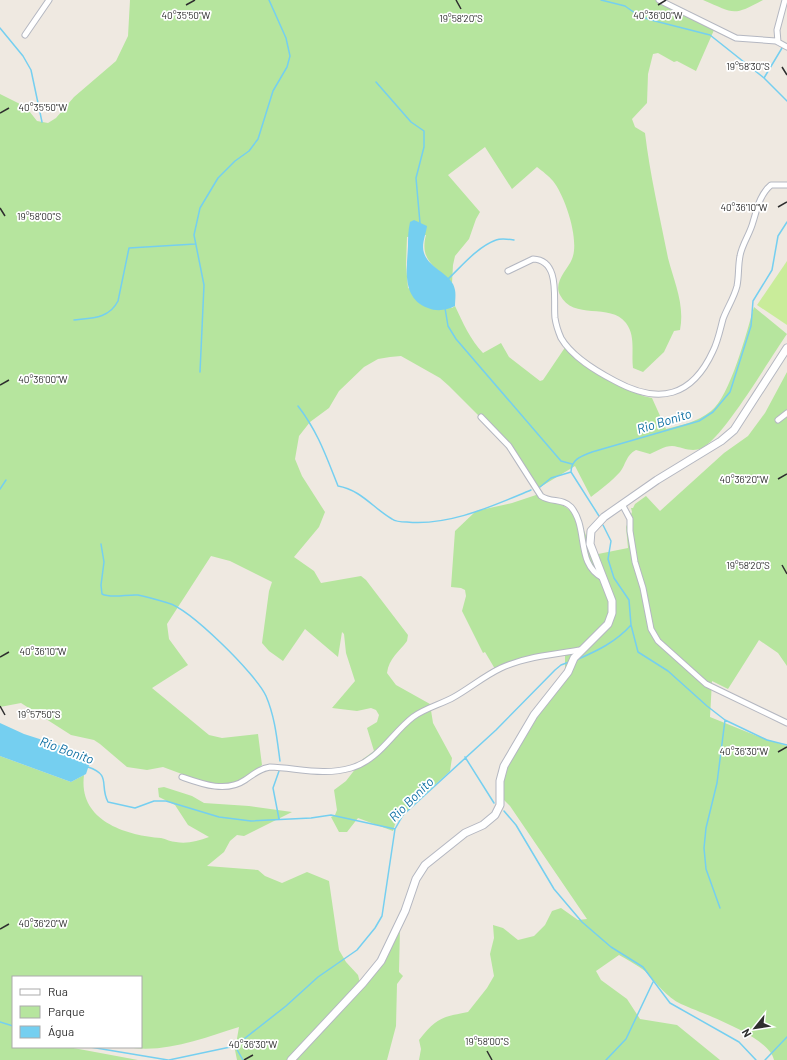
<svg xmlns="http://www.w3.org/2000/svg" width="787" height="1060" viewBox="0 0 787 1060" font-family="Barlow,sans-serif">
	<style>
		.green { fill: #b6e59e }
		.pitch { fill: #c9ec9a }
		.water { fill: #75cff0 }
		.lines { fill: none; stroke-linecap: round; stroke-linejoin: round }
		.stream { stroke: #75cff0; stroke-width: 1.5 }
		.street-casing { stroke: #b4b7c1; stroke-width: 7 }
		.secondary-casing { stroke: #b4b7c1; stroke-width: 9 }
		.street { stroke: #fff; stroke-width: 5 }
		.secondary { stroke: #fff; stroke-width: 7 }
		.ticks { fill: none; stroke: #2e2e2e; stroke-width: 1.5 }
		.labels { text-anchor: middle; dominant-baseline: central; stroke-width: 3.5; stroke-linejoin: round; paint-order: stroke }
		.water-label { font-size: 13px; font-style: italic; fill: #0d6fa3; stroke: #fff }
		.ticks-label { font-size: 10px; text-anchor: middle; fill: #2e2e2e; stroke: #fff; stroke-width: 3.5; stroke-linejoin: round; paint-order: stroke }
	</style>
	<rect width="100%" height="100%" fill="#efe9e1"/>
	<path class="green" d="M130,0H659L714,30L696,71L677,61L674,62L658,53L653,54L648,74L647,103L632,119L635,127L645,133C650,175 660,217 668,258C674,282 685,304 680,330L674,331L664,352L643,372L633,368C631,353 636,336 626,323C610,302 573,321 560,295C553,282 568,269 572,259C580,240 565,196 553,181C549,176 542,171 537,167L512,189L485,147L448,175L480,212L476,219L469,239L455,256L453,265L452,283C436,267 419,261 426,235L407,237L406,265L408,288L452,308L455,306C463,323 470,339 483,353L501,343L509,357L540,381L543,380L566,346L593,368L643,396L652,398L666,429C682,425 697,422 711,411C730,397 747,331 754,307L787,334C770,358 724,437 702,448C691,453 683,447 672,446C664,446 657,451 650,454L636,450C626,455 626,464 620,472C611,482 601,489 591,497L575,466L537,489L494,431L449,386L440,378L401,356L390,357L378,359L364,367L339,391L329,408L310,422L299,436L295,459L302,476L325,512L319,527L294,557L314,571L321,583L361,576L366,580L408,635L407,641C399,652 389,658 387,673L396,685L430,704L433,723L452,758L450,771L396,821L393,831L358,818L347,832H339L331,817L335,815L337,810L334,790L346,781L363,759L374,751L367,728L377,722L379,715L376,710L371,708L357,711L332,708L355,681L346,653L344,634L342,632L338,657L305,629L283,661L269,651L262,643L269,591L272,582L230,561L211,556L167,624L169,639L188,665L152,688L209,735L222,738L258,734L262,765L236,787L206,783L163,767L147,770L127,767L100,744L94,740L71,735L21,703L0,707V94L26,107L37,121L48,123L56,118L74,97L116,61L128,36Z
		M703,0H763C732,17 734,13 703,0Z
		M787,372V666L778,653L759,640L728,689L712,681L710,717L757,736L787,746V1060H774C769,1036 703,1014 681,1004C667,998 656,982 645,971C637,965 628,960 619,955L596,971L601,980L627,999L640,1019L677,1025L720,1060H419L421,1049L419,1040C436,1018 442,1017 468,1012L487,988L494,976L490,954L494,938L493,925L503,928L518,940L534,936L545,925L552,911L561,908L578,920L587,919L510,806L502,798L504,771L548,694L565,670V654L548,656L495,669L485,652L483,653L462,611L466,596L465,590L461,588L451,587L455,531L476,511L512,503L539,494C578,510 580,517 593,555L628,548L626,527L632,512L631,508H633L635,504L646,496L660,511L724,453L748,436L765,413Z
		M0,756L71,782L84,775C78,821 126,835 161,838C166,839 171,842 176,842C187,844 198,841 209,837L188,825L175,805L159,797L158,788L164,787L192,796L204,803L249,806L292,812L244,836L237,835L230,841L224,852L207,866L258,870L265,876L282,883L307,872L329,881L339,950L346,962L358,975L360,983L371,973L400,927L399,972L403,976L397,984L396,1026L387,1060H237L235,1050L239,1027C203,1038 165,1054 126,1047H141V977H13V1047H68L138,1060H0Z"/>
	<path class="pitch" d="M787,261V325L757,305Z"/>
	<path class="water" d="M414,220L427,226C426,234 421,245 424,253C429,269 453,274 455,290C456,295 455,301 455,306C447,310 437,312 428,308C401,298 407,268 408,246C408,238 408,231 410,222Z
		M0,723L24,734L80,752L86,756L90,762L86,774L71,782L0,756Z"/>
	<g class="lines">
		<path class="stream" d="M601,0L625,6L639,16L651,20L710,35L764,78L787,101
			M0,28L23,56L31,70L42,122
			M764,78L782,48
			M376,82L411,122L424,131V147L416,178L420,223
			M447,280C461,267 477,247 496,240C501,238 508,239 514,240
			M445,308L448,326L456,339L561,461L572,464
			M74,320C91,318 109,319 118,301L129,248L195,244
			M200,372L204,285L194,235L200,208L218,178L235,161L249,151L258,139L273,91L287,67L290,56L286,38L269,0
			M298,406C318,432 326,456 338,486C361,490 373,508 392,519C396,522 402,522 407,522C450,526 492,506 531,490
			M540,487L551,478L571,472
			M0,489L6,480
			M599,516L571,472C571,459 582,456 592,452L699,421L713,412L730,392L751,326L753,301L772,270L778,236L787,222
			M603,525L611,541L608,559L614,578L629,600L631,625L638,652L668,671L707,706L725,720L767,740L787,745
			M101,544L104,562L101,585L102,594C112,599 127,594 138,595C148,597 158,600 168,603C190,609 256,674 266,696C275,717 277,739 280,761
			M576,660C597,651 616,642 631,625
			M465,757L494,803
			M88,767C112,775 99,785 108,802L135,808L154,801H166L219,817L251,821L311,818L331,815L395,829
			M504,811L516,825L554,889L582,922L611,947L643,967L670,1003L739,1042L756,1060
			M279,819L273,788L279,771
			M720,908L706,869L704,848L706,828L717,783L725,720
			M0,1022L13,1026
			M235,1046L243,1060
			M90,1047L168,1060
			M169,1060L235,1046L286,1006L318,977L357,950L375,928L382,916L395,829L403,815L496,730L555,670L561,665L569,662
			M606,1060L626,1039L653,982
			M765,1060L787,1037"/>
		<g class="street-casing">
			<path id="street" d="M659,0L736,38L776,41L787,47
				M25,35L49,0
				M778,42L777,30L785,0
				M508,271L533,259C561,260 553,300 555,318C556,325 558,331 561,338C572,357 596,371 615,381C659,405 692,397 713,351C718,341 720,330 723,319C727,308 734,298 737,286C739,276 738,266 740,256C742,244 750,234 753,222C757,209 760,194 771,185H787
				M481,417L509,446L541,496C551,503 563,498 571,507C589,528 575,564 603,578
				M778,420L787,413
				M622,504L630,519V531L635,562L643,588L651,629L658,641L706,684L787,723
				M182,777C202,784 226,793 245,780C254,774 259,769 270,767C297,768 324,776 351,768C379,760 392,733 413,717C425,708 442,704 454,697C470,688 484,676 501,668C525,657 554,654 580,650"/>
		</g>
		<g class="secondary-casing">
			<path id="secondary" d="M291,1060L363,983L381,961L405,911L416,879L425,865L465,833L483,825L495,815L500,805V781L504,766L534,715L568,672L574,658L608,624L612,613V601L590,544L591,531L604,517L657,480L721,441L734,430L787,348"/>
		</g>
		<use href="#street" class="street"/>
		<use href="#secondary" class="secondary"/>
	</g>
	<path class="ticks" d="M456,0L461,9M186,5L195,0M658,5L666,0M782,67L787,75M0,113L9,108M778,207L787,202M0,208L5,216M0,385L9,380M778,479L787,474M782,565L787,574M0,657L9,652M0,706L5,715M778,752L787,747M0,929L9,924M487,1051L492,1060M244,1060L253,1055"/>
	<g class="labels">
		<g class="water-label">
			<text transform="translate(664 421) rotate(-17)">Rio Bonito</text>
			<text transform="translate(67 750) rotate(20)">Rio Bonito</text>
			<text transform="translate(411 799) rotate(-45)">Rio Bonito</text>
		</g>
	</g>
	<g class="ticks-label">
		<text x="186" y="19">40°35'50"W</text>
		<text x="658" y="19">40°36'00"W</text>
		<text x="461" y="22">19°58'20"S</text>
		<text x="748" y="70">19°58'30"S</text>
		<text x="43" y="111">40°35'50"W</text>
		<text x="744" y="211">40°36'10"W</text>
		<text x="39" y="220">19°58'00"S</text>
		<text x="43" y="383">40°36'00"W</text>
		<text x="744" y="483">40°36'20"W</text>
		<text x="748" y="569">19°58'20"S</text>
		<text x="43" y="655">40°36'10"W</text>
		<text x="39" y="718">19°57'50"S</text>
		<text x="744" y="755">40°36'30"W</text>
		<text x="43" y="927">40°36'20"W</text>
		<text x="487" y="1045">19°58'00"S</text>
		<text x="253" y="1048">40°36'30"W</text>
	</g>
	<rect x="12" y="976" width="130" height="72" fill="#ffffff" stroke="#ababab"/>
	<rect x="20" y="989" width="20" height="6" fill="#ffffff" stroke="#ababab"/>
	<text x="48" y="996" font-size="12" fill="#2e2e2e">Rua</text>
	<rect x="20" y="1006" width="20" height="12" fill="#b6e59e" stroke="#ababab"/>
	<text x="48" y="1016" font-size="12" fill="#2e2e2e">Parque</text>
	<rect x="20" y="1026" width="20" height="12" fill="#75cff0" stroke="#ababab"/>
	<text x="48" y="1036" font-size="12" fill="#2e2e2e">Água</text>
	<g transform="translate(755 1028) rotate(240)" stroke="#ffffff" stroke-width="3" paint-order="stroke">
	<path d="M0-3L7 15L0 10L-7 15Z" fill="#2e2e2e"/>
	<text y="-6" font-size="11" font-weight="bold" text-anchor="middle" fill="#2e2e2e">N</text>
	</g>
</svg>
